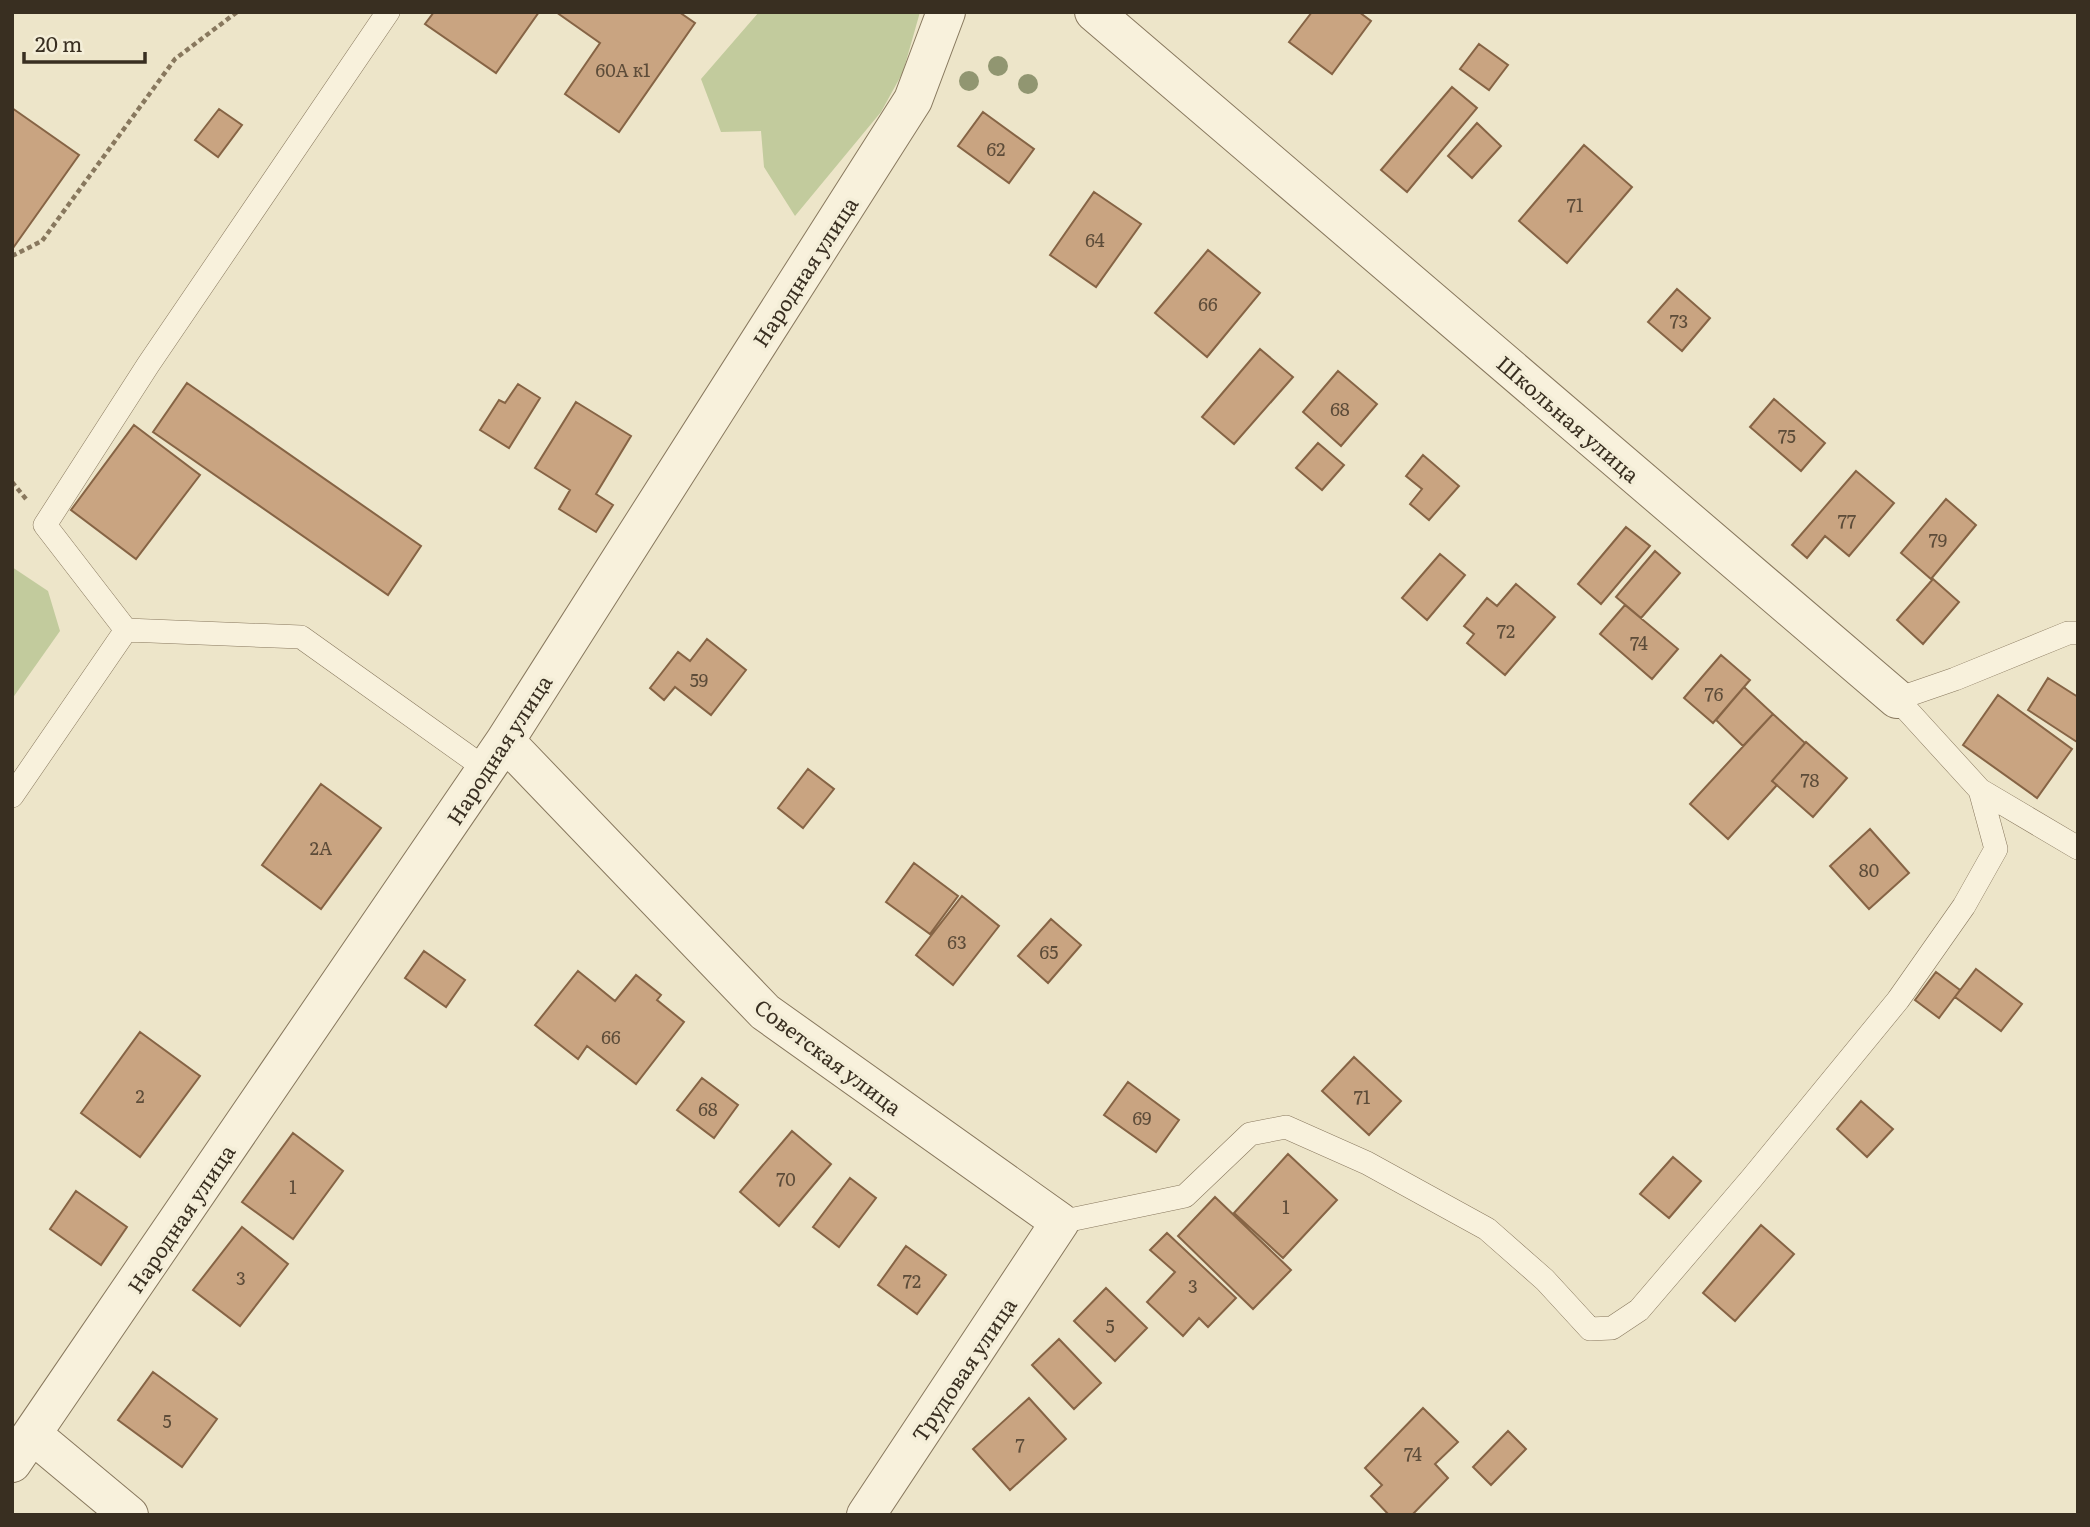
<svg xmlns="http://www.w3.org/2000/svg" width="2090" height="1527" viewBox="0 0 2090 1527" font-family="Literata,serif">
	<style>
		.green { fill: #c2cb9d }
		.building { fill: #c9a481; stroke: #866445; stroke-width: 2 }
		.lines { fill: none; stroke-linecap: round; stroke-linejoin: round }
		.service-casing { stroke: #88785e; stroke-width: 24 }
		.minor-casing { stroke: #88785e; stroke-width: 40 }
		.path { stroke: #88785e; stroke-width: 4.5; stroke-dasharray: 5 3.5; stroke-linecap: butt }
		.service { stroke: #f8f1dc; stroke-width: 23 }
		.minor { stroke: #f8f1dc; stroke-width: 38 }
		.tree { fill: #919671 }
		.labels { text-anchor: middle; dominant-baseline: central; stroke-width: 7; stroke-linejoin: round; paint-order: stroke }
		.number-label { font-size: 18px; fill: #5d4c39 }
		.street-label { font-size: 21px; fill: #392f21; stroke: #f4eed8 }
	</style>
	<rect width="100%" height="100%" fill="#ede5c9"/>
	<path class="green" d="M759,12H920L903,72L881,112L795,216L764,167L761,131L721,132L701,79Z
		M12,567L48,591L60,631L12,699Z"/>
	<path class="building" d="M434,12H539L496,73L425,24Z
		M556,12H679L695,23L619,132L565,94L600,43Z
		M1312,12H1359L1371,21L1332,74L1289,42Z
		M1479,44L1508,65L1489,90L1460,69Z
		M1452,87L1477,108L1407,192L1381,170Z
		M12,108L79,155L13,248L12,247Z
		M219,109L242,125L218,157L195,140Z
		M983,112L1034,149L1009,183L958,146Z
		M1477,123L1501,146L1472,178L1448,156Z
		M1584,145L1632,187L1567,263L1519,221Z
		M1094,192L1141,224L1096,287L1050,255Z
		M1208,250L1260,293L1207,357L1155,313Z
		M1677,289L1710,318L1682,351L1648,322Z
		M1260,349L1293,377L1234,444L1202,417Z
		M1338,371L1377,404L1341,446L1303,412Z
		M187,383L421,546L388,595L153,432Z
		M518,384L540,398L509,448L480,430L499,400L505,403Z
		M1774,399L1825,443L1801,471L1750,427Z
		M576,402L631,436L596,494L613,505L596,532L559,509L570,490L535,468Z
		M134,425L200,475L136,559L71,510Z
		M1318,443L1344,465L1322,490L1296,468Z
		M1423,455L1459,486L1429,520L1410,504L1422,489L1406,476Z
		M1856,471L1894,503L1849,556L1825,536L1807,558L1792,545Z
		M1946,499L1976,525L1931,579L1901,553Z
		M1626,527L1650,546L1601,604L1578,584Z
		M1655,551L1680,573L1641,618L1616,597Z
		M1440,554L1465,575L1427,620L1402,598Z
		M1933,579L1959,602L1923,644L1897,620Z
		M1516,584L1555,617L1505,675L1467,643L1474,634L1464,626L1487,598L1497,606Z
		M1625,605L1678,649L1652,679L1600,634Z
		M707,639L746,670L711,715L675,687L664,700L650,688L678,652L690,661Z
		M1721,655L1750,680L1713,723L1684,698Z
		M2048,678L2078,697L2077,742L2028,710Z
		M1744,687L1773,714L1743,746L1716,720Z
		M1998,695L2072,749L2037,798L1963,745Z
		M1773,714L1805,743L1772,781L1777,785L1728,839L1690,804Z
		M1806,742L1847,778L1813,817L1772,781Z
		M808,769L834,789L803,828L778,808Z
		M321,784L381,828L321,909L262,865Z
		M1870,829L1909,873L1869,909L1830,866Z
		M914,863L958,896L930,934L886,902Z
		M962,896L999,926L953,985L916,955Z
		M1051,919L1081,945L1048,983L1018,956Z
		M424,951L465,980L446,1007L405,978Z
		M1976,969L2022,1004L2001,1031L1955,997Z
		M578,971L615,1001L636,975L661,995L657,1000L684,1022L636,1084L587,1046L578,1059L535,1025Z
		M1936,972L1960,990L1939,1018L1915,1000Z
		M140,1032L200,1076L140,1157L81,1113Z
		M1354,1057L1401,1101L1369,1135L1322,1091Z
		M702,1078L738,1105L714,1138L677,1110Z
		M1128,1082L1179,1120L1156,1152L1104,1115Z
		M1861,1101L1893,1129L1867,1157L1837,1129Z
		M792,1131L831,1164L779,1226L740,1192Z
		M293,1133L343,1171L293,1239L242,1202Z
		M1288,1154L1337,1200L1283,1258L1234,1213Z
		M1673,1157L1701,1181L1669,1218L1640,1194Z
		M850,1178L876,1198L839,1247L813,1227Z
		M76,1191L127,1227L101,1265L50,1229Z
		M1215,1197L1291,1270L1253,1309L1178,1236Z
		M1761,1225L1794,1254L1735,1321L1703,1293Z
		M242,1227L288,1264L240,1326L193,1290Z
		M1167,1233L1236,1298L1208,1327L1199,1318L1183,1336L1147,1302L1175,1272L1150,1250Z
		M906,1246L946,1275L917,1314L878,1285Z
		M1106,1288L1147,1328L1115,1361L1074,1321Z
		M1059,1339L1101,1383L1074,1409L1032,1365Z
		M153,1372L217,1419L182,1467L118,1420Z
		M1029,1398L1066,1439L1010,1490L973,1449Z
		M1423,1408L1458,1442L1435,1464L1448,1478L1412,1515H1389L1371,1496L1382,1485L1365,1468Z
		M1508,1431L1526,1449L1491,1485L1473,1467Z"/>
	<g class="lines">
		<g class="service-casing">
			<path id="service" d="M126,630L45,525L148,365L388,12
				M2078,633H2068L1955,679L1897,699L1980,790L2078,848
				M12,796L126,630L301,637L486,769
				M1060,1222L1185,1196L1250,1134L1286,1127L1367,1163L1487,1229L1545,1280L1590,1329L1612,1328L1639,1310L1752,1178L1898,1000L1964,906L1996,849L1980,790"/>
		</g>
		<g class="minor-casing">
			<path id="minor" d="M1094,12L1897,699
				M505,741L765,1012L1060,1222L866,1515
				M33,1435L129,1515
				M12,1463L505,741L913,100L946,12"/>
		</g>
		<path class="path" d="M12,256L42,241L175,59L237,12
			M12,482L26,499"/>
		<use href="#service" class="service"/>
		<use href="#minor" class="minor"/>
	</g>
	<g class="tree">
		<circle cx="998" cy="66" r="10"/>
		<circle cx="969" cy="81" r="10"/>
		<circle cx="1028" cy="84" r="10"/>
	</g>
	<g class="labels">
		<g class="number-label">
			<text x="623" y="69">60А к1</text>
			<text x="996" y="148">62</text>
			<text x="1575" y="204">71</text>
			<text x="1095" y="239">64</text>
			<text x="1208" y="303">66</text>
			<text x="1679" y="320">73</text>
			<text x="1340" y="408">68</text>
			<text x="1787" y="435">75</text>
			<text x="1847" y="520">77</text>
			<text x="1938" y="539">79</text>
			<text x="1506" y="630">72</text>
			<text x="1639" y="642">74</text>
			<text x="699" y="679">59</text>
			<text x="1714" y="693">76</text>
			<text x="1810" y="779">78</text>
			<text x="321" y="847">2А</text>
			<text x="1869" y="869">80</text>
			<text x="957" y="941">63</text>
			<text x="1049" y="951">65</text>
			<text x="611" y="1036">66</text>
			<text x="140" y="1095">2</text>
			<text x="1362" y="1096">71</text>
			<text x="708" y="1108">68</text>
			<text x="1142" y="1117">69</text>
			<text x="786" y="1178">70</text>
			<text x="293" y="1186">1</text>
			<text x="1286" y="1206">1</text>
			<text x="241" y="1277">3</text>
			<text x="912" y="1280">72</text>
			<text x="1193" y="1285">3</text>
			<text x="1110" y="1325">5</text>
			<text x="167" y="1420">5</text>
			<text x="1020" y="1444">7</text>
			<text x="1413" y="1453">74</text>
		</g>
		<g class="street-label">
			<text transform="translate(804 271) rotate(-57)">Народная улица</text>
			<text transform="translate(1569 418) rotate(41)">Школьная улица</text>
			<text transform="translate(498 749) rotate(-57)">Народная улица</text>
			<text transform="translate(829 1056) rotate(37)">Советская улица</text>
			<text transform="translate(180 1218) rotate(-56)">Народная улица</text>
			<text transform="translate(963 1369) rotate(-56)">Трудовая улица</text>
		</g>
	</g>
	<rect width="2090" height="1527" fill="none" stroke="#392f21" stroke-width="28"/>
	<path d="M24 52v10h121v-10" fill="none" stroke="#392f21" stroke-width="3.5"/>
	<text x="35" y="52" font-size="21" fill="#392f21" stroke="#f4eed8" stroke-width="5" paint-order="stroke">20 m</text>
</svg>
